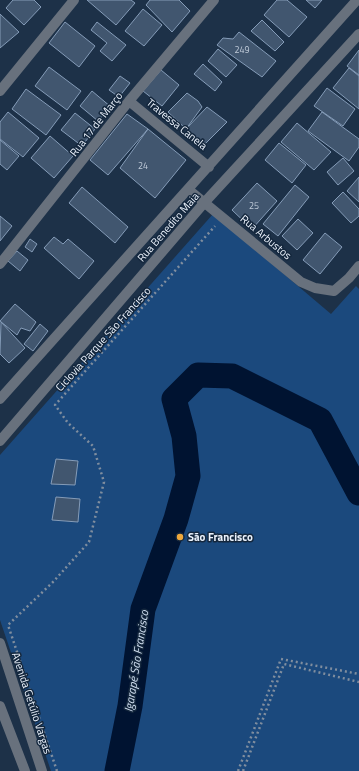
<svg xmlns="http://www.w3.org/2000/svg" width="359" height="771" viewBox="0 0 359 771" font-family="'Titillium Web',sans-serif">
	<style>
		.green { fill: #1b497d }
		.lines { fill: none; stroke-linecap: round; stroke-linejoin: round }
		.river { stroke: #001331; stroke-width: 25 }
		.building { fill: #41566f; stroke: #859cb8 }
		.path { stroke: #808e9f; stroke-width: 2.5; stroke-dasharray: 2 3; stroke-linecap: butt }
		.minor { stroke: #68717d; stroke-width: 10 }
		.poi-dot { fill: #eea83c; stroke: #14273d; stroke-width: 1.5 }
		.labels { text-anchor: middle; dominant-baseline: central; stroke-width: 3; stroke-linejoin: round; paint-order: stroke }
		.number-label { font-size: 9px; fill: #c1ccda }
		.street-label { font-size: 11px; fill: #ecf3fd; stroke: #14273d }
		.poi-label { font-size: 11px; font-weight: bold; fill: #ecf3fd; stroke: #14273d; text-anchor: start }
		.water-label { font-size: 12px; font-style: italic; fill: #d0def0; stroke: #14273d }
	</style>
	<rect width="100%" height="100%" fill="#1d3148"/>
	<path class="green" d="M213,214L331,314L356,286L359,289V771H51L0,620V455Z"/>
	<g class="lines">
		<path class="river" d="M117,771L130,706L143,609L176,519L188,476L184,436L174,399L198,375L232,376L320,420L359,493"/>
	</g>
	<path class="building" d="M13,0H34L41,7L24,25L6,8Z
		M87,0H131L135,3L116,25Z
		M150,0H179L190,11L172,32L146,5Z
		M277,0H287L307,17L289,37L264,15Z
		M306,0H322L315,8Z
		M143,9L162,25L144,46L125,31Z
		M0,14L19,32L0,48Z
		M262,20L284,42L275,51L251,31Z
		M65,22L95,46L79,67L49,43Z
		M97,22L126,45L112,61L100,51L107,43L91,30Z
		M239,32L276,61L262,77L217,45L223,38L233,39Z
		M218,49L237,65L226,77L208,61Z
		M359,50V75L347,66Z
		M203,64L222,82L215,91L194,74Z
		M49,67L81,91L67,110L35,86Z
		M349,68L359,76V109L333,88Z
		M161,70L179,85L162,106L143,91Z
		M120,76L130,83L119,97L109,90Z
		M327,88L355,109L343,126L314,106Z
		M26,89L61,115L46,135L12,109Z
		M92,91L111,107L98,121L80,106Z
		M187,93L198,101L202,107L186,129L168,112Z
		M207,107L227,122L204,145L186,129Z
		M8,112L39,138L23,157L0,139V122Z
		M322,112L359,139V147L349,161L308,131Z
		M75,113L95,129L82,146L61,130Z
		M127,114L148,129L108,175L90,160Z
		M297,123L331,152L314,170L281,142Z
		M148,129L186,160L155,198L120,168Z
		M50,136L73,156L54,178L31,158Z
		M0,140L19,156L7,170L0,164Z
		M279,143L306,165L292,183L265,160Z
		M343,158L354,171L338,185L327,172Z
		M359,177V202L347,191Z
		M257,183L277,201L252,229L232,210Z
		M295,185L309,197L278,236L263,224Z
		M82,187L128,227L115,243L69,203Z
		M343,192L359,209V216L351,223L332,203Z
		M0,216L12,226L0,241Z
		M298,219L313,233L297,250L282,236Z
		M325,233L342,247L320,274L303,260Z
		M54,237L63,244L68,239L94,261L79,279L44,248Z
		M30,239L37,244L32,252L25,247Z
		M17,251L28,260L20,271L8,261Z
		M15,304L36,322L30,331L21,328L17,335L0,321Z
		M1,322L25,348L9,363L0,354Z
		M40,324L48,331L33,351L24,344Z
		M56,459L78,461L75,485L51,484Z
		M56,497L80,499L78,522L52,520Z"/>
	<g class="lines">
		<path class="path" d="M57,771L8,625L53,582L89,542L104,482L93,446L68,423L55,405L215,226
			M238,771L281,659L359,674
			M243,771L284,664L359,682"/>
		<path class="minor" d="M0,91L74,0
			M129,101L209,167
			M189,190L301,282L315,288L334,291L349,278L359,266
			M0,264L129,101L214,0
			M0,399L357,0
			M0,441L204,203L359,34
			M0,643L42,771
			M0,706L25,771"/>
	</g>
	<circle class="poi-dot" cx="180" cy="537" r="4"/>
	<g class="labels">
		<g class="number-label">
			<text x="242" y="49">249</text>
			<text x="143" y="165">24</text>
			<text x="254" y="205">25</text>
		</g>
		<g class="street-label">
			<text transform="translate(96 124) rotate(-52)">Rua 17 de Março</text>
			<text transform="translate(177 124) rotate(39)">Travessa Canela</text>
			<text transform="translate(168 227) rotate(-49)">Rua Benedito Maia</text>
			<text transform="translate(266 237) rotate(40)">Rua Arbustos</text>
			<text transform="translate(103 339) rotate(-48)">Ciclovia Parque São Francisco</text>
			<text transform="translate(32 703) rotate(72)">Avenida Getúlio Vargas</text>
		</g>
		<g class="poi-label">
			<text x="188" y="537">São Francisco</text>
		</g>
		<g class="water-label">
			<text transform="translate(136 661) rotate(-81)">Igarapé São Francisco</text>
		</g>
	</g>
</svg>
